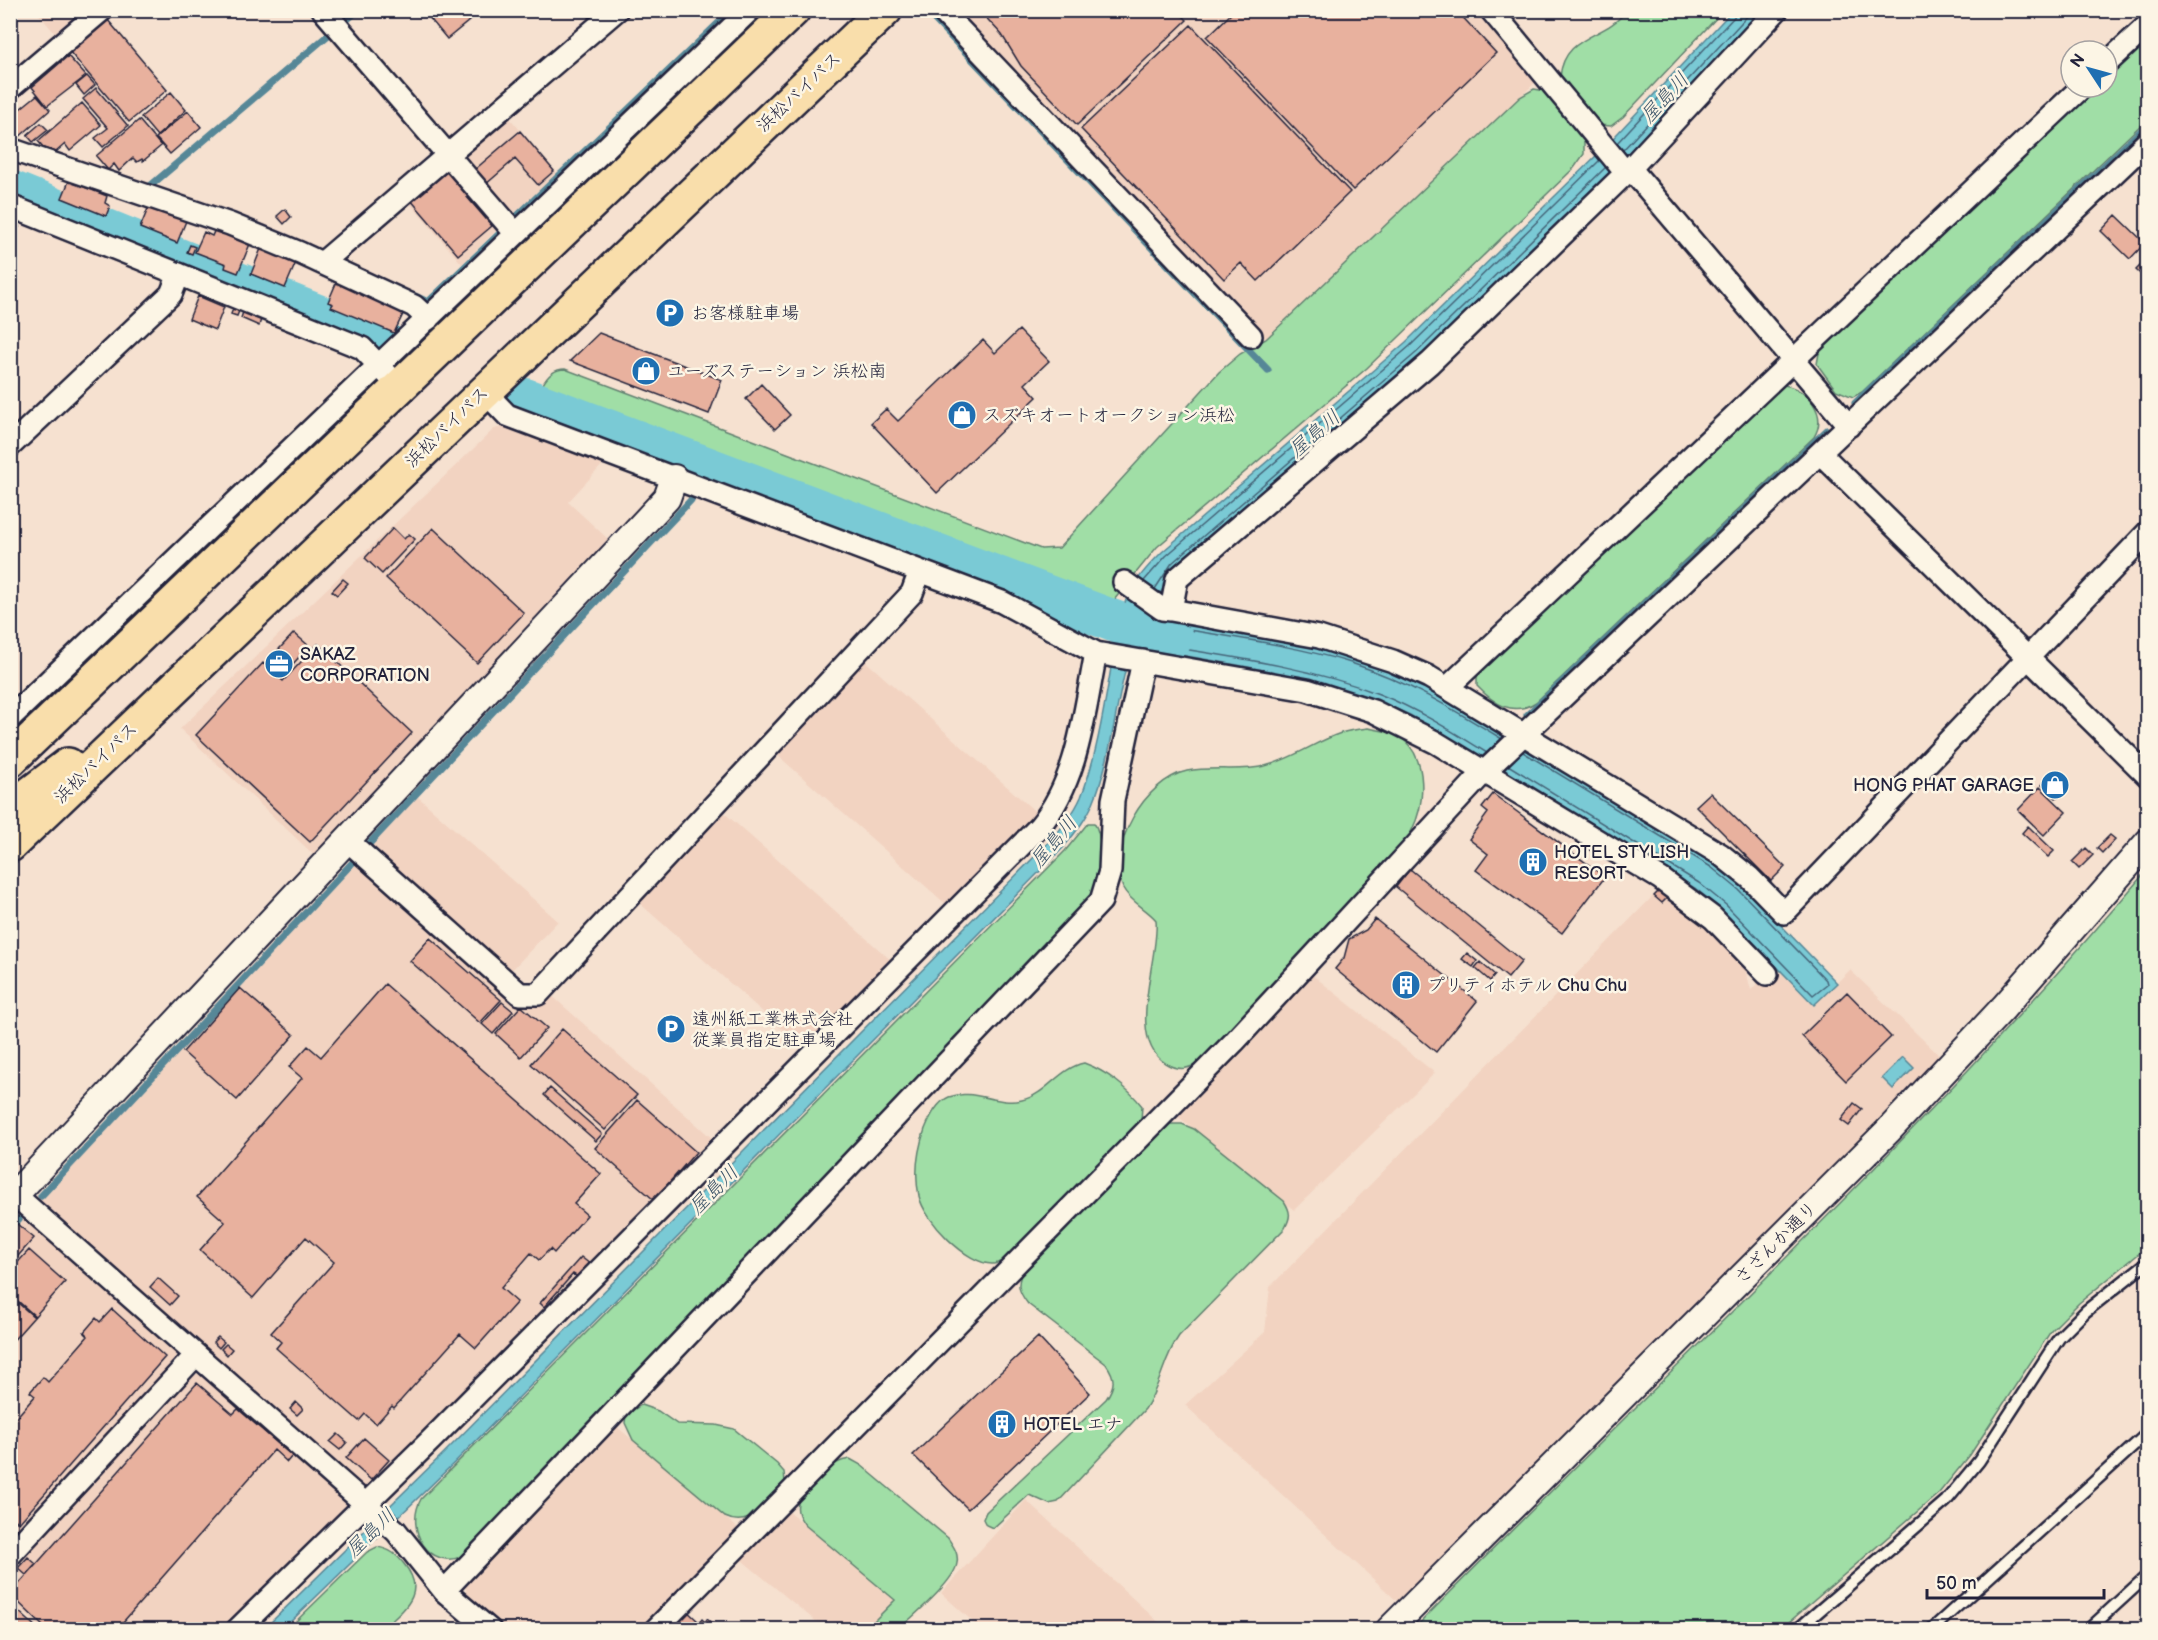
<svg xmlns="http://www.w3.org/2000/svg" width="2158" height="1640" viewBox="0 0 2158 1640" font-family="'Balsamiq Sans','Klee One',sans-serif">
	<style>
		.built { fill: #f2d3c1 }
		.green { fill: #a0dea6; stroke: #618070; stroke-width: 1.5 }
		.water { fill: #7acad5; stroke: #578797; stroke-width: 1.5 }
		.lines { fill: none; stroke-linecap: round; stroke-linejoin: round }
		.shore { stroke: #456579; stroke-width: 1.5 }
		.stream { stroke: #578797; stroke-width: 7 }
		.river { stroke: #7acad5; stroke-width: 42 }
		.building { fill: #e8b19e; stroke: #22223b; stroke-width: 1.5 }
		.service-casing { stroke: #22223b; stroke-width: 15 }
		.minor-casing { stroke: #22223b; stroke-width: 26 }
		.tertiary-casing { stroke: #22223b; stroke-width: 30 }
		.trunk-casing { stroke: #22223b; stroke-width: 38 }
		.service { stroke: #fcf5e5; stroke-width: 10 }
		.minor { stroke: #fcf5e5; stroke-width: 21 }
		.tertiary { stroke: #fcf5e5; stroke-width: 26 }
		.trunk { stroke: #f9deab; stroke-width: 33 }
		.labels { text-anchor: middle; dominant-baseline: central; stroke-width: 5; stroke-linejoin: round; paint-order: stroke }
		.street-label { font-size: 18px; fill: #22223b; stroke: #fcf5e5 }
		.poi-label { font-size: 18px; fill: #22223b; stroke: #fcf5e5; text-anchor: start }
		.water-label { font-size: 20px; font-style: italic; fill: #3c5469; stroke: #fcf5e5 }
	</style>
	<rect width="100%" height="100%" fill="#f6e1d0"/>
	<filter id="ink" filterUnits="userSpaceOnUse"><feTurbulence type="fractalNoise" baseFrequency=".0167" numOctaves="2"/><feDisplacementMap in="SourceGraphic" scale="12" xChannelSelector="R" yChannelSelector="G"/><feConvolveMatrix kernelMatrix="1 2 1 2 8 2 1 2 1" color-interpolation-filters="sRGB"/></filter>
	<g filter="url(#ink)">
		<path class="built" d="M36,11H91L59,38Z
			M953,11H1481L1539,79L1266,339Z
			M508,116L557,173L509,219L457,159Z
			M449,166L501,226L462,264L408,201Z
			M510,425L605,462L568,502L608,539L314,855L180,729L494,429Z
			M863,659L1038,814L948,906L775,753Z
			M417,796L558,921L510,972L368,848Z
			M721,810L893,962L806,1050L637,901Z
			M356,861L519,1004H540L550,994L715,1141L368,1490L39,1200Z
			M1658,891L1705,926L1745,967L1751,990L1775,965L1814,1005L1850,970L1940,1056L1879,1121L1397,1601L1185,1405L1265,1332L1270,1287Z
			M1310,973L1435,1073L1294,1210L1175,1114Z
			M23,1217L176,1353L177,1363L11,1542L10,1230Z
			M200,1374L350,1507L225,1629H42L11,1602L10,1567L190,1375Z
			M616,1426L740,1530L642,1629H507L466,1596V1583Z
			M1026,1500L1166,1629H981L941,1593Z
			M786,1509L895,1601L866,1629H825L738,1557Z"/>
		<path class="green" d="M1626,11H1723L1623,117L1611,126L1598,125L1560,77C1564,34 1605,39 1626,11Z
			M2147,37V119L1862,392L1853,397L1836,390L1817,364L1819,353L1826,342L2095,87H2107V76Z
			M1534,89L1546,91L1578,127L1584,140V154L1574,168L1367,368L1157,547L1114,600L1092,602L548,396L542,386C547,376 554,369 565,369L1041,549L1059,548L1219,372L1240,354L1266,339L1520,97Z
			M1784,385C1808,389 1828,414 1814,437L1536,702C1513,717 1494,704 1477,686V675L1483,666L1774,391Z
			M1368,728C1380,730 1393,732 1403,739C1428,760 1425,804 1412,830C1408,839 1402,846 1397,854L1203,1061C1189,1069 1179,1072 1165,1063C1125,1037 1160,957 1156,920C1147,909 1129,901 1123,888C1106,847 1145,780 1187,771C1213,766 1240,772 1265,766C1292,759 1315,742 1341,733C1349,730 1359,729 1368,728Z
			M1088,823H1094C1105,838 1099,879 1092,895L463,1556C430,1571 404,1530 421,1499L1065,851Z
			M2147,870V1247L2079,1303L2051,1331L1970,1455L1939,1493L1781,1629H1414C1660,1378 1920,1139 2147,870Z
			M1084,1063C1106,1071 1128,1088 1142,1106L1141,1121L1010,1257C1005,1259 998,1264 993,1264C967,1265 924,1220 919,1196C914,1173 917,1152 925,1129C930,1117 937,1102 949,1097C972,1088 998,1106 1022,1100C1046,1095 1059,1068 1084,1063Z
			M1170,1124H1182L1194,1129L1284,1201C1291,1212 1291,1217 1285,1228L1179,1336C1163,1358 1161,1386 1145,1409L1058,1502L1049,1504L1029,1495L993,1528L986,1525L983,1519L986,1512L1106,1399C1115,1386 1116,1378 1106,1364L1028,1304C1017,1290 1016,1283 1025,1267L1159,1130Z
			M641,1405L658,1411L677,1424L716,1425L734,1429L777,1464L784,1472L785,1482C771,1502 751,1530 725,1517L633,1440L625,1423L626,1415Z
			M850,1459L861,1465L948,1538C953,1546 959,1553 957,1563C955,1581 913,1616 899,1629H866L895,1600L805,1525C800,1518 796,1512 798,1503C802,1485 832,1461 850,1459Z
			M377,1547C390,1549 396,1554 404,1564C428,1593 404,1609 383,1629H288L367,1552Z"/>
		<path class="water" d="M1732,11H1761L1617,165L1421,357L1176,567L1150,610L1154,618L1317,647L1390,671L1424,686L1714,862L1743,886L1837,983L1814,1005L1721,909L1695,888L1410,715C1322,675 1227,663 1132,647C1115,697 1114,753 1093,803C1086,820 1074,834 1063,848L454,1463L283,1629L263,1630L444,1453L1052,839C1063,826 1074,813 1081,797C1096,760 1105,703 1112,662C1116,640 1117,621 1126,600C1134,581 1148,566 1162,552L1406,342L1602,150Z
			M1903,1057L1914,1068L1893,1089L1882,1078Z"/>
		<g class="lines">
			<path class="shore" d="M1617,143L1734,17L1736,10
				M1623,150L1753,10
				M1144,581L1166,556L1410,346L1600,160
				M1155,589L1172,563L1416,353L1606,167
				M1144,611L1153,624C1219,636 1287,643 1351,663C1405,680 1453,709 1502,739
				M1123,646L1134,641C1216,655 1301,664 1379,694C1417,709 1452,731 1487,753
				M1508,765L1699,883L1726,905L1813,995L1827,984L1826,980L1739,890L1711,867L1523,752"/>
			<path class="stream" d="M930,15L1268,370
				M342,24L358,10
				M149,187L333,31
				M515,218L732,10
				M415,296L428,302L500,233
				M1855,403L2148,124
				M712,478L717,472
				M1527,715L1827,430
				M368,845L691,500
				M41,1196L354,861
				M10,1228L19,1219"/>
			<path class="river" d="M10,191L384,342
				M525,399L1127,626L1172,638"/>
		</g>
		<path class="building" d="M423,10H471L475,16L447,39Z
			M979,10H1177L1187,20L1077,125L1021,66L1002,35Z
			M1235,10H1456L1496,53L1353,190L1207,37Z
			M107,19L167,90L129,122L69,51Z
			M1191,25L1350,192L1258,281L1241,263L1224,279L1081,129Z
			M68,56L86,76L47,106L32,87Z
			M87,76L95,85L84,95L76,85Z
			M96,88L128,126L103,147L95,138L108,128L83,99Z
			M171,92L186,110L157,136L141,117Z
			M37,95L50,110L18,138L10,129V117Z
			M82,103L101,125L70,151L65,144L56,152L44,148L38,141Z
			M188,111L201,127L170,154L156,138Z
			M139,120L161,146L143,161L142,159L137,162L133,158L119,171L114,164L108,170L96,156Z
			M41,123L48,130L33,142L27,135Z
			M520,131L554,171L538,185L515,159L485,185L473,171Z
			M448,167L471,194L467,197L492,226L458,255L410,199Z
			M69,181L107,196L105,203L110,206L106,216L62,198Z
			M149,206L186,221L177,243L140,228Z
			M285,209L291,217L284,224L277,216Z
			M2116,215L2145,243L2130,259L2101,231Z
			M10,222L19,227L10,239Z
			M215,229L250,244L238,273L225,268L226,264L195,252L204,232L212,236Z
			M190,245L195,247L192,254L187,252Z
			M262,246L297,260L285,288L251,274Z
			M2148,258V281L2136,270Z
			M337,281L404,312L394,333L331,307L333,304L328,302Z
			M198,296L224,307L215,330L189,319Z
			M233,309L239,311L237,316L231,314Z
			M243,312L261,319L259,326L241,318Z
			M1019,330L1049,361L1025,384L1037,397L937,493L871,423L886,409L898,421L983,340L995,353Z
			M599,333L722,380L709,414L570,361Z
			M761,384L790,415L775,429L746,399Z
			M393,528L404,539L409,534L415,539L382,574L365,558Z
			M433,528L524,613L477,663L386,578Z
			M343,579L348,583L337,595L332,591Z
			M294,633L309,646L283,675L268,661Z
			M318,644L412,733L310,842L196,735L263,663L283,681Z
			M2054,771L2068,785L2056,798L2042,785Z
			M2040,787L2066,812L2044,835L2018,810Z
			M1710,793L1785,867L1771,881L1696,806Z
			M1493,794L1605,877L1562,933L1476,870L1488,854L1469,839L1488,813L1482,808Z
			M2028,826L2054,851L2048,857L2022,833Z
			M2110,835L2115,839L2102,853L2097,848Z
			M2086,848L2093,855L2079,869L2072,862Z
			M1410,869L1522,961L1508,978L1396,887Z
			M1659,891L1667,898L1662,903L1654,896Z
			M1375,919L1477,1001L1436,1052L1335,969L1344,958L1349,939L1366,930Z
			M430,938L501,1000L480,1023L410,961Z
			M1467,953L1477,961L1473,967L1462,959Z
			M1480,962L1495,975L1490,981L1475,968Z
			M385,984L601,1174L574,1204L587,1215L554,1253L550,1249L539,1260L531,1253L501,1288L517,1302L476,1348L460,1334L394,1408L392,1406L376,1424L365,1414L359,1421L276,1348L281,1342L271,1333L334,1262L306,1237L253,1298L200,1250L225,1222L197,1197L302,1078L289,1067L308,1046L321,1057Z
			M240,988L294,1035L237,1100L183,1052Z
			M1847,992L1891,1037L1846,1081L1802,1036Z
			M502,1002L513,1011L493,1034L482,1024Z
			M521,1006L547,1028L521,1057L496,1034Z
			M562,1029L637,1095L605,1130L531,1064Z
			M550,1088L602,1134L596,1141L544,1095Z
			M637,1100L696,1152L654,1200L595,1148Z
			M1854,1103L1862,1109L1849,1126L1841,1120Z
			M17,1224L34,1238L10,1265V1231Z
			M29,1250L65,1282L35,1316L10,1294V1271Z
			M581,1257L590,1264L578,1277L573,1274L544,1307L540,1303Z
			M158,1278L178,1296L170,1305L150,1287Z
			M10,1296L34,1317L10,1344Z
			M112,1309L165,1357L19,1523L10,1515V1417L14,1420L35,1396L30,1392L43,1377L48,1382L88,1336L84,1332L96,1318L100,1322Z
			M218,1337L224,1342L219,1348L213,1342Z
			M1038,1337L1090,1393L968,1509L913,1455Z
			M226,1344L232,1349L227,1355L221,1349Z
			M197,1383L233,1414L238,1409L292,1456L287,1462L274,1450L116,1630H47L10,1594Z
			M296,1402L303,1409L297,1415L290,1409Z
			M338,1434L347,1442L340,1450L330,1442Z
			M364,1438L389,1460L371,1480L346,1458Z
			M28,1557L36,1564L26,1575L18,1568Z
			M15,1608L39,1630H10V1612Z
			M686,1610L698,1621L691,1630H677L673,1626Z
			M702,1619L705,1622L707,1619L720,1630H693Z"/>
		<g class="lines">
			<g class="service-casing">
				<path id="service" d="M1797,1630L1946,1501L1979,1461L2059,1338L2086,1311L2148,1262
					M1931,1630L2148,1433
					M2088,1630L2148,1575"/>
			</g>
			<g class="minor-casing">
				<path id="minor" d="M323,10L516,234
					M941,10L1251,336
					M1491,10L1626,173
					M1777,10L1626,173L1430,363L1177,579L1171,610L1319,637L1393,661L1429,677L1720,854L1750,878L1784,913L2148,532
					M2107,63L2148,25
					M10,88L102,10
					M10,149L230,224L300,253L414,306L428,319
					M1630,168L1849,426
					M10,206L362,348L388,375
					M322,263L617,10
					M484,391L507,415L1002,602L1096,653L1307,690L1373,711L1435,742L1661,879L1713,918L1767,974
					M10,446L171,294L179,274
					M1820,453L2148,776
					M1124,582L1162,609L1171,610
					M1448,687L2082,87
					M10,718L750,10
					M347,840L520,994H538L912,593L920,571
					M15,1195L396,1531L444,1591L490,1630
					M10,1555L196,1355
					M444,1591L1101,901L1110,871L1113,800L1143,661
					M237,1630L431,1440L1039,827C1079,779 1084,712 1096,653
					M655,1630L1234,1042L1484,772L2148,141"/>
			</g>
			<g class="tertiary-casing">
				<path id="tertiary" d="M10,1200L667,498L674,478
					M1389,1630L1888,1131L2004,1007L2148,842"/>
			</g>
			<g class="trunk-casing">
				<path id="trunk" d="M10,760L793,10
					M10,809L68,765
					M10,845L885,10"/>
			</g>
			<use href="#service" class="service"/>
			<use href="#minor" class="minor"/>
			<use href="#tertiary" class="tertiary"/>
			<use href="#trunk" class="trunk"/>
		</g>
	</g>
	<defs>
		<g id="parking-disc" transform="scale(1.5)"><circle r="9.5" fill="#1f6fb2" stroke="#fcf5e5"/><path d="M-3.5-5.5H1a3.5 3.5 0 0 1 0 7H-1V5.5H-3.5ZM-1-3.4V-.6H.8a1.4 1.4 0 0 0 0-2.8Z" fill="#fff"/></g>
		<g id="shop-disc" transform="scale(1.5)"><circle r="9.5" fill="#1f6fb2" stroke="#fcf5e5"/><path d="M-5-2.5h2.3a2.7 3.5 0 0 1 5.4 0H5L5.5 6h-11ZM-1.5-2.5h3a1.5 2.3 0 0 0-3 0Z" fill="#fff"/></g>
		<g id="office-disc" transform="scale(1.5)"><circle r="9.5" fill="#1f6fb2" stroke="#fcf5e5"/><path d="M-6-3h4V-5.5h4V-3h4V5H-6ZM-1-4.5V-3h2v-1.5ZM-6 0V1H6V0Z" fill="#fff"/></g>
		<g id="building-disc" transform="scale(1.5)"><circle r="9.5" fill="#1f6fb2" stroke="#fcf5e5"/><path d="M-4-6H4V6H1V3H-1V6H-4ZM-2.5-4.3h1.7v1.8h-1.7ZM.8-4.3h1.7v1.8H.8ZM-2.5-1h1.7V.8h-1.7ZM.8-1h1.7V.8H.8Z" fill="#fff"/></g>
	</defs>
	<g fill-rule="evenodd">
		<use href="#parking-disc" x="670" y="313"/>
		<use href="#shop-disc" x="646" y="371"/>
		<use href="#shop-disc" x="962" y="415"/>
		<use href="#office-disc" x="279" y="664"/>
		<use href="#shop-disc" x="2055" y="785"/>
		<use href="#building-disc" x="1533" y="862"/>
		<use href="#building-disc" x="1406" y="985"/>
		<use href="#parking-disc" x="671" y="1029"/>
		<use href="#building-disc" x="1002" y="1424"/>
	</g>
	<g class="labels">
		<g class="street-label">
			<text transform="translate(799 92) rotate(-43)">浜松バイパス</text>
			<text transform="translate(447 427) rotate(-44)">浜松バイパス</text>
			<text transform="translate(96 763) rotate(-44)">浜松バイパス</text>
			<text transform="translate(1776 1243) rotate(-45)">さざんか通り</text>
		</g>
		<g class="poi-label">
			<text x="691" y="313">お客様駐車場</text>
			<text x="667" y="371">ユーズステーション 浜松南</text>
			<text x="983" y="415">スズキオートオークション浜松</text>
			<text x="300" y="654">SAKAZ<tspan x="300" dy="21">CORPORATION</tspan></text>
			<text x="2034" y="785" text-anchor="end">HONG PHAT GARAGE</text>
			<text x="1554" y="852">HOTEL STYLISH<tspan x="1554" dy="21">RESORT</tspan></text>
			<text x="1427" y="985">プリティホテル Chu Chu</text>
			<text x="692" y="1019">遠州紙工業株式会社<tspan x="692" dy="21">従業員指定駐車場</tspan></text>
			<text x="1023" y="1424">HOTEL エナ</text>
		</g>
		<g class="water-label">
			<text transform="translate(1665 98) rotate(-47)">屋島川</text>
			<text transform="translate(1315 434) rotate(-41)">屋島川</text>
			<text transform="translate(1054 842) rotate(-50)">屋島川</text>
			<text transform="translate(714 1190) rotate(-45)">屋島川</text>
			<text transform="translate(371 1533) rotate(-44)">屋島川</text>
		</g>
	</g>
	<rect width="2158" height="1640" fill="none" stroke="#fcf5e5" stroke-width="36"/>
	<rect x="18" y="18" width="2122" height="1604" fill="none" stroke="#22223b" stroke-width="2" filter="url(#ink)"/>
	<g transform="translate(2089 69) rotate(306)"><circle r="28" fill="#fcf5e5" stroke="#a5a1a1" stroke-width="1.5"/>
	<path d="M0-4.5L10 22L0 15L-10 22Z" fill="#1f6fb2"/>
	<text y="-9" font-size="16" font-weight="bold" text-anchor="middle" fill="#22223b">N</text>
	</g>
	<path d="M1927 1589v9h177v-9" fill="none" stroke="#22223b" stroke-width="3"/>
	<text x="1936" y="1589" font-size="18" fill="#22223b" stroke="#fcf5e5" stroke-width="4.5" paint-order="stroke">50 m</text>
</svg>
